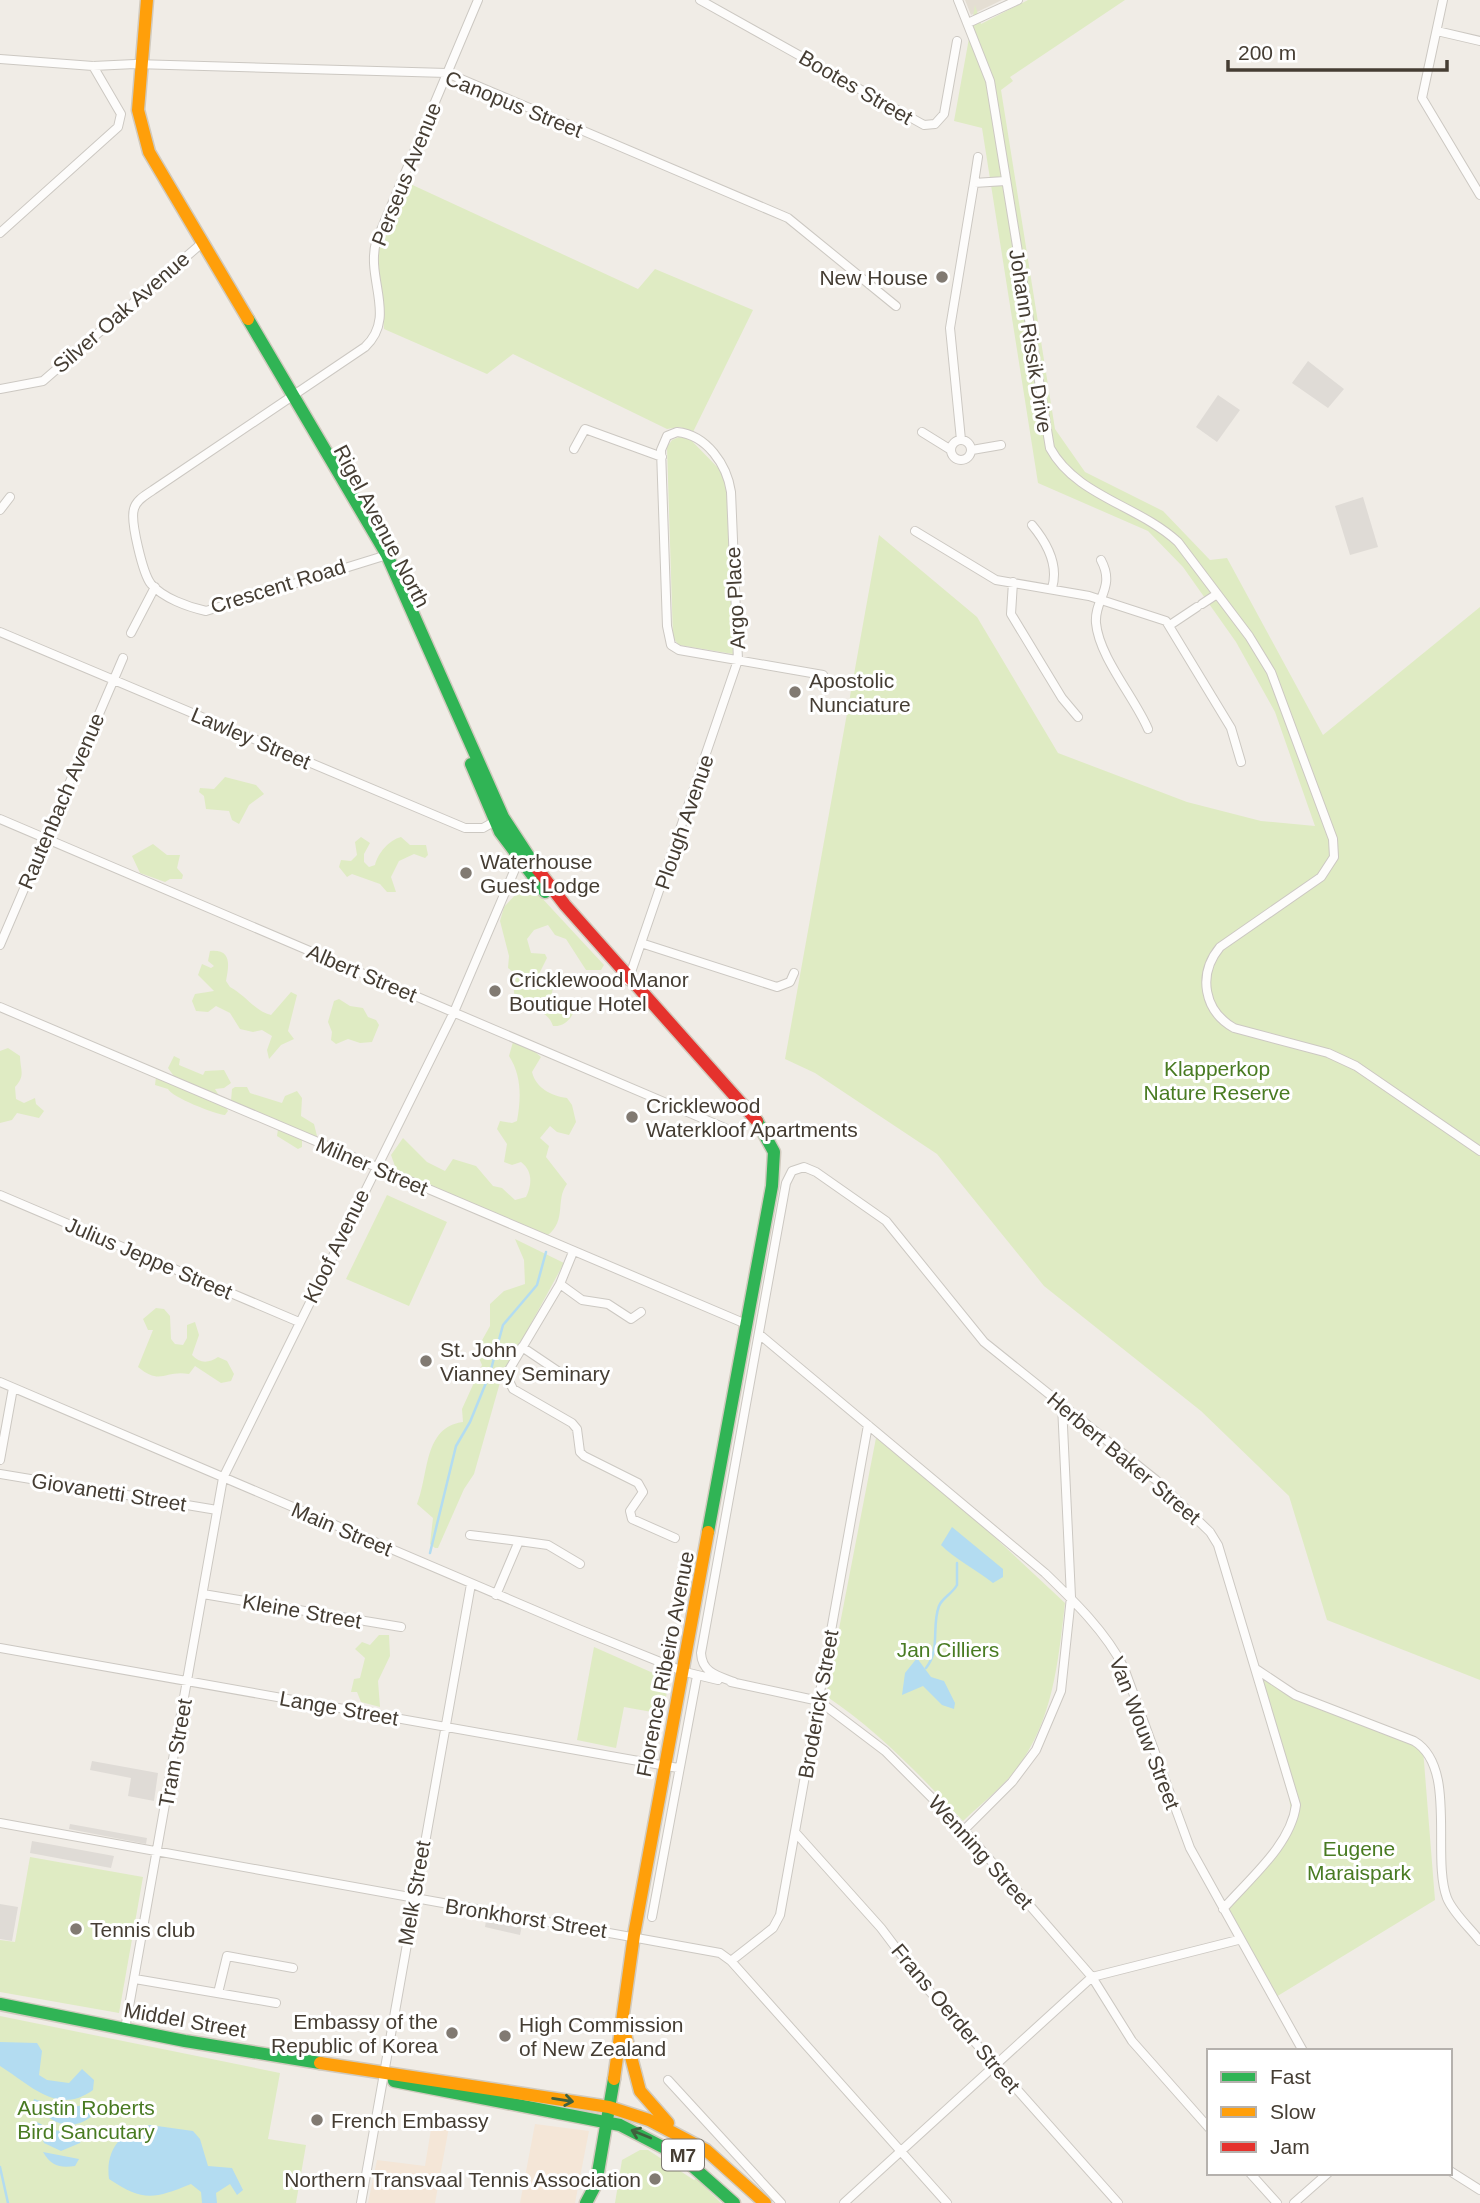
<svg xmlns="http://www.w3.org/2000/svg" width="1480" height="2203" viewBox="0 0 1480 2203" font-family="Helvetica,sans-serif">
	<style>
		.residential { fill: #e4ded3 }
		.commercial { fill: #f4e6d7 }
		.green { fill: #dfebc3 }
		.parking { fill: #dfdbd6 }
		.water { fill: #b3dcf1 }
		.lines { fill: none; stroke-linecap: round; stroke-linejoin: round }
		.stream { stroke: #b3dcf1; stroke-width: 2.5 }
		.street-casing { stroke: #ccc8c2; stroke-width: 10 }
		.fast-casing { stroke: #d1cabe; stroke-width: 15 }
		.slow-casing { stroke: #d1cabe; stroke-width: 15 }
		.jam-casing { stroke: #d1cabe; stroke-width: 15 }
		.street { stroke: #fdfcfb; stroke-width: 8 }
		.fast { stroke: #30b455; stroke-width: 12 }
		.slow { stroke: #ff9f0a; stroke-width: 12 }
		.jam { stroke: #e5322d; stroke-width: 12 }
		.oneway { stroke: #3f613d }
		.poi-dot { fill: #817a72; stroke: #fff; stroke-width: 2.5 }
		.labels { text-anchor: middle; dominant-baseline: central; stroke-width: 6; stroke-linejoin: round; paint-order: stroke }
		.shield { fill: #fff; stroke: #7d7770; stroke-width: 2 }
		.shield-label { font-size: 19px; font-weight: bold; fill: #453d33 }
		.street-label { font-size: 21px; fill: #453d33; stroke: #fff }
		.poi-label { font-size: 21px; fill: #453d33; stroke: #fff; text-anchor: start }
		.park-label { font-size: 21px; fill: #497b22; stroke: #fff }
	</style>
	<rect width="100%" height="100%" fill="#f0ece6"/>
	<path class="residential" d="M965,0H1002L971,15Z"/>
	<path class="commercial" d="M432,2123L449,2127L435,2203H368L377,2160L425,2166Z
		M535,2124L589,2131L575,2203H520Z"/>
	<path class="green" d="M1028,0H1125L1010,77L1013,81L1001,90L1055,429L1085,472L1163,511L1210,560L1227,558L1323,735L1480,607V1680L1327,1620L1289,1496L1201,1411L1044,1286L937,1154L815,1073L785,1059L879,535L977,617L1058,753L1187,802L1261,821L1315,826L1275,712L1236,642L1183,567L1148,531L1038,483L982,128L954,121L975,5L981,24Z
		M406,182L638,289L655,269L753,310L693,432L680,427L667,429L513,354L487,374L384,329L377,253Z
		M679,437L690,439L723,473L727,495L733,654L679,645L673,638L667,447L672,440Z
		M225,777L256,785L264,794L249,805L239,824L232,820L229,811L206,809L204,796L199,792L200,788L214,789Z
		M361,837L370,843L364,854V862L369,867L375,865C378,853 389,840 401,837L410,845H426L428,855L425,858L414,854L399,861L391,877L396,892H387L380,884L352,874L347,877L339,867L341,860L351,861L357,855L355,842Z
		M153,844L167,855H180L177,868L183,875L182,879H170L165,882L140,873L132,856Z
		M527,882L604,965L601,970H586L566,939L555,935L548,925L534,930L527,939L531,953L545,954L547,958L539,974L554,980L551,1000L558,1004L563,998H569L576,1007C572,1018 565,1027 553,1026C548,1011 535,1010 523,1007C512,996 512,989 517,975L508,968L509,956L500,921L504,907Z
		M210,951C232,949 229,965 226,981L230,987C244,994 255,1011 271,1015L291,992L297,995L288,1031L294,1039L281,1045L269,1059L267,1050L272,1036L262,1030L253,1032L240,1029L230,1013L216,1006L208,1012L196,1011L192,1001L195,994L214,991L198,975L202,964L211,968L214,966L208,961Z
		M339,999L350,1006L363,1008L368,1017L376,1020L379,1025L372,1042L360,1043L348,1039L336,1044L331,1040L332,1032L328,1022L334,1001Z
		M513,1042L534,1051L541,1057L532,1072C536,1088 551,1096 567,1098L572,1105L576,1122L569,1135L557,1132L550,1126L540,1138L549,1146L546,1157L567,1184C555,1200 567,1220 548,1235L397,1172L391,1155L403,1138L427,1162L445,1171L453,1159L476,1166L493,1186L502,1188L515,1200L526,1197C532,1185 533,1171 521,1162L512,1165L504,1162L507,1144L497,1129L500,1121L512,1123L517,1121C521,1099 522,1076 509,1056Z
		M8,1048L20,1056C20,1069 26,1076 15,1087L16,1099L24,1103L35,1098L36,1104L44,1111L39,1118L17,1113L12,1120L0,1123V1051Z
		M174,1056L180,1059L179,1065L203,1075L205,1071L224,1070L231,1083L224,1088L215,1089L228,1111L225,1115C215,1114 171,1097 168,1089L155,1085L156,1077L176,1079L168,1068Z
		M235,1087H247L250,1093L282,1103L285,1096L297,1091L302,1098L301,1116L314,1124L317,1136L302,1139V1147L298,1149L277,1136L278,1129L231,1101L232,1089Z
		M387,1195L447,1222L409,1306L346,1279Z
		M515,1239L564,1263L501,1379L474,1474L464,1489L438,1548H435L430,1544L433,1518L417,1504C429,1475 423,1427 463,1422L462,1409L482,1365L476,1351L490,1326V1304L504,1291L525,1284L524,1260Z
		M156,1308L164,1309L170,1316L171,1339L175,1344L183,1345L187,1338V1325L195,1322L199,1335L192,1355C200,1364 209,1363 218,1357L227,1361L234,1374L231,1381L221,1383L195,1366L189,1374C164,1370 161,1386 138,1367L153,1330H148L143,1319Z
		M876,1438L974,1518L1065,1603C1058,1663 1053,1723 1014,1772C999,1790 980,1805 963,1821C921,1776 877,1730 826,1696Z
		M379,1635H389L390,1656L378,1681L380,1707L361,1702L357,1692H351L354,1679L360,1678L365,1658L355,1649L362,1642L370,1645Z
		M594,1647L669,1680L663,1714L624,1707L616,1748L577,1740Z
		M1263,1680L1423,1749L1435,1900L1271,2000L1223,1910L1293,1829L1283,1747Z
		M30,1857L143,1877L119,2013L0,1992V1940L15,1942Z
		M0,2016L280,2073L268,2139L306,2145L296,2203H0Z
		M640,2150H648L694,2180L696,2178L721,2203H615L622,2160Z"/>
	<path class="parking" d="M1308,361L1344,389L1328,408L1292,383Z
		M1218,395L1240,410L1217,442L1196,427Z
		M1363,497L1378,547L1350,555L1335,506Z
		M92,1761L158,1773L154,1801L128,1796L131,1778L90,1770Z
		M70,1824L147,1838L146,1844L69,1829Z
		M32,1841L114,1856L111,1868L30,1853Z
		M0,1904L18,1907L12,1941L0,1939Z
		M487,1914L523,1920L520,1935L485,1927Z"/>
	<path class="water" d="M952,1527L1003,1569V1577L993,1583C977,1570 953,1558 941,1545Z
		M917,1658L931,1677L944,1681L955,1703L954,1709L942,1705L923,1686L902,1695L905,1673Z
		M0,2042L37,2043L42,2051L39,2075L47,2080L69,2083L82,2069L94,2080L93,2090C57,2116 31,2085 0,2066Z
		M34,2099L64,2108L92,2104L93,2115C71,2134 50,2123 33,2103Z
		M35,2121L52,2130L84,2133L80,2143L61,2151L44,2143Z
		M150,2125L193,2131L200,2139L208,2166L232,2168L243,2190L237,2195L230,2184L216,2193L217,2203H202L201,2192L191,2184C154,2199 143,2202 109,2179C105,2149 122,2130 150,2125Z
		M43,2152L79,2159L75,2166C60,2168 51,2166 43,2152Z"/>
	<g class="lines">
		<path class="stream" d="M430,1553L456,1446L470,1422L490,1373L503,1325L537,1285L546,1252
			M926,1668C941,1649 931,1627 939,1606C942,1598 952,1594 957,1585V1563
			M0,2167L8,2203"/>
		<g class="street-casing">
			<path id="street" d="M700,0L924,125L935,124L944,114L957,41
				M958,0L990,81L1050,448C1076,496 1138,505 1178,542L1249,636L1271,672L1333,839L1334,857L1321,877L1220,947C1197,975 1204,1011 1234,1028L1328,1053L1356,1066L1480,1151
				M1443,0L1422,98L1480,195
				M968,23L1018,0
				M1437,31L1480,41
				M0,59L93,66L135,64L447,73L788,218L896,306
				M974,183L978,157
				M0,233L118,127L121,114L93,66
				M0,389L43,381L202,243
				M922,432L951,450
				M951 450a10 10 0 1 1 20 0a10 10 0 1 1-20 0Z
				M961,440L950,328L974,183L1005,181
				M574,449L585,429L662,457
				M972,450L1001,445
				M0,510L10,497
				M1032,525C1047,543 1059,565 1052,588
				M915,531L996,580L1089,596L1166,621L1231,728L1241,762
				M387,555L206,611C188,607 163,598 151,584C143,574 130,521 134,509C136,500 146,495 153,490L365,347C397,317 366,280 376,242L478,0
				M1101,560C1116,588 1094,599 1096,623C1099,657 1135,698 1148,729
				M1013,582L1011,614L1062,698L1078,717
				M1202,604L1217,594
				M1170,625L1197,607
				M0,632L465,828H483L497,820
				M131,633L155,587
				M0,819L725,1128
				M644,944L777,987L790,982L794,973
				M0,945L123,658
				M628,981L738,660L731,492C727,465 707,435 677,432L667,436L661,450L667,626L671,645L679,650L823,675
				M0,1007L746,1324
				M0,1195L299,1322
				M573,1252L560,1284L506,1375L513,1389L572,1423L577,1429L580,1452L584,1456L638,1483L643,1492L630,1511L632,1519L675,1538
				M560,1284L582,1300L608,1304L631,1319L641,1312
				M759,1334L1045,1573C1074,1601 1106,1632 1124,1668L1190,1848L1303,2051
				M522,1347L568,1378
				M0,1382L581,1630L685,1672L718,1680
				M0,1460L13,1388
				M0,1474L217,1510
				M470,1535L519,1541L496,1595
				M519,1541L548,1545L580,1564
				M203,1594L401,1627
				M0,1648L678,1768
				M1256,1669L1295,1695L1414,1741C1458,1767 1431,1856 1447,1898C1453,1913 1470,1928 1480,1941
				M731,1682L819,1701L885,1751L964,1830L1092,1977L1132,2041L1209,2128
				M734,1682C718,1676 702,1673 701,1653L786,1183L792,1171L804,1167L816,1172L886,1221L984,1342L1156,1480L1210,1532L1218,1545L1296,1805C1291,1845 1249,1879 1223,1909
				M0,1823L720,1953L731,1961L947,2203
				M964,1830L1012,1782L1036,1750L1061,1691L1071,1597L1062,1405
				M795,1832L881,1928L924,1985L1118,2203
				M652,1917L697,1676
				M731,1961L773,1928L780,1915L868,1425
				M135,1979L276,2003
				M218,1993L227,1956L293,1968
				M125,2029L223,1478L454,1012L518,862
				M668,2080L781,2203
				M1450,2171L1480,2190
				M1250,2173L1277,2203
				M361,2203L471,1584
				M844,2203L1092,1977L1238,1940
				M1294,2203L1328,2173"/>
		</g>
		<g class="fast-casing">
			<path id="fast" d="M248,319L387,555L503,817L535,866
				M471,764L500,832L545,892
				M708,1532L772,1186L774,1152L757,1121
				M0,2004L185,2041L320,2063
				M394,2081L620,2125L682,2157L734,2203
				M586,2203L596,2184L614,2079"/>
		</g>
		<g class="slow-casing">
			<path id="slow" d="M147,0L138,110L149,152L248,319
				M623,2026L640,2091L668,2123
				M320,2063L609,2107L649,2120L706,2150L765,2203
				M614,2079L634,1935L708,1532"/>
		</g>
		<g class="jam-casing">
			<path id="jam" d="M535,866L565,905L757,1121"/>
		</g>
		<use href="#street" class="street"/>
		<use href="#fast" class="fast"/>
		<use href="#slow" class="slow"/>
		<use href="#jam" class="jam"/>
	</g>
	<defs><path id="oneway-shaft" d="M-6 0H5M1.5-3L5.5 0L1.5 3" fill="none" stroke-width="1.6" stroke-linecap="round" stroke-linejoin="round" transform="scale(1.75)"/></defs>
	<g class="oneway">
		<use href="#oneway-shaft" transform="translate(563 2100) rotate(9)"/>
		<use href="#oneway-shaft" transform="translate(641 2134) rotate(-158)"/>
	</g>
	<g class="poi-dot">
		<circle cx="942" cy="277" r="7"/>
		<circle cx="795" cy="692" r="7"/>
		<circle cx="466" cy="873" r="7"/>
		<circle cx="495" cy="991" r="7"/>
		<circle cx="632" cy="1117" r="7"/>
		<circle cx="426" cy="1361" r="7"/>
		<circle cx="76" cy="1929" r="7"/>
		<circle cx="452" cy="2033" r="7"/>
		<circle cx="505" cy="2036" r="7"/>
		<circle cx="317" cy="2120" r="7"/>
		<circle cx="655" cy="2179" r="7"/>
	</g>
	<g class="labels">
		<rect class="shield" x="662" y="2139.5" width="42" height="31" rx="5"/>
		<g class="shield-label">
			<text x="683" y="2155">M7</text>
		</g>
		<g class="street-label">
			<text transform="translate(856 87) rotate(30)">Bootes Street</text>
			<text transform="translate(514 104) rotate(22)">Canopus Street</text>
			<text transform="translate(406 174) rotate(-68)">Perseus Avenue</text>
			<text transform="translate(121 312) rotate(-41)">Silver Oak Avenue</text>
			<text transform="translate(1031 341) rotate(81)">Johann Rissik Drive</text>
			<text transform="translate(382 526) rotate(62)">Rigel Avenue North</text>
			<text transform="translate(278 586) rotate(-17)">Crescent Road</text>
			<text transform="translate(735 598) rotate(-93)">Argo Place</text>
			<text transform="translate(251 738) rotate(23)">Lawley Street</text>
			<text transform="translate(61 801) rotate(-67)">Rautenbach Avenue</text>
			<text transform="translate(684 822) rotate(-71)">Plough Avenue</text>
			<text transform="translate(362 973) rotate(23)">Albert Street</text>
			<text transform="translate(372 1166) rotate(23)">Milner Street</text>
			<text transform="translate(336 1246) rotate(-64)">Kloof Avenue</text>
			<text transform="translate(149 1258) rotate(23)">Julius Jeppe Street</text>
			<text transform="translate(1124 1458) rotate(40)">Herbert Baker Street</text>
			<text transform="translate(109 1492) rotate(9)">Giovanetti Street</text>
			<text transform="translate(342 1529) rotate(23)">Main Street</text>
			<text transform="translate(302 1611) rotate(10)">Kleine Street</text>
			<text transform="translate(665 1664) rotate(-79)">Florence Ribeiro Avenue</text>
			<text transform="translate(818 1704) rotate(-80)">Broderick Street</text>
			<text transform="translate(339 1708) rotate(10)">Lange Street</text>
			<text transform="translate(1145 1733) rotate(69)">Van Wouw Street</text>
			<text transform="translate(175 1753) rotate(-80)">Tram Street</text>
			<text transform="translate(981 1852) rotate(48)">Wenning Street</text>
			<text transform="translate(414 1893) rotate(-80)">Melk Street</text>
			<text transform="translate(526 1918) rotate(9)">Bronkhorst Street</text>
			<text transform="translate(956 2018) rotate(50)">Frans Oerder Street</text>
			<text transform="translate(185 2020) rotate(10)">Middel Street</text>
		</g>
		<g class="poi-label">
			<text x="928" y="277" text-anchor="end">New House</text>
			<text x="809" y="680">Apostolic<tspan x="809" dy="24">Nunciature</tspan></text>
			<text x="480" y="861">Waterhouse<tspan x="480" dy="24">Guest Lodge</tspan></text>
			<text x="509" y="979">Cricklewood Manor<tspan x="509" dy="24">Boutique Hotel</tspan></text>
			<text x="646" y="1105">Cricklewood<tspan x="646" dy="24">Waterkloof Apartments</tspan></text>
			<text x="440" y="1349">St. John<tspan x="440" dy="24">Vianney Seminary</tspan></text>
			<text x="90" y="1929">Tennis club</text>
			<text x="438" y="2021" text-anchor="end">Embassy of the<tspan x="438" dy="24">Republic of Korea</tspan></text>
			<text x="519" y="2024">High Commission<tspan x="519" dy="24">of New Zealand</tspan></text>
			<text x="331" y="2120">French Embassy</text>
			<text x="641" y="2179" text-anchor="end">Northern Transvaal Tennis Association</text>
		</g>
		<g class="park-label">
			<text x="1217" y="1068">Klapperkop<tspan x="1217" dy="24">Nature Reserve</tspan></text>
			<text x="948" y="1649">Jan Cilliers</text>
			<text x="1359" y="1848">Eugene<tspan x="1359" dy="24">Maraispark</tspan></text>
			<text x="86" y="2107">Austin Roberts<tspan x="86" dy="24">Bird Sancutary</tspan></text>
		</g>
	</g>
	<rect x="1207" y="2049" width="245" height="126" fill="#ffffff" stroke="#b5b1ad" stroke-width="2"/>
	<rect x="1221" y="2072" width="35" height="10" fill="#30b455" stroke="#b5b1ad" stroke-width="2"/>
	<text x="1270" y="2084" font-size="21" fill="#453d33">Fast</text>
	<rect x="1221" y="2107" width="35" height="10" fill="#ff9f0a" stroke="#b5b1ad" stroke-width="2"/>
	<text x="1270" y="2119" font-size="21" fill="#453d33">Slow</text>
	<rect x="1221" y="2142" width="35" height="10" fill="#e5322d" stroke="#b5b1ad" stroke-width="2"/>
	<text x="1270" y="2154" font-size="21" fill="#453d33">Jam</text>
	<path d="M1228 60v10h219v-10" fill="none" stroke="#453d33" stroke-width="3.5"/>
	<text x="1238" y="60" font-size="21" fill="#453d33" stroke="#ffffff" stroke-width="5" paint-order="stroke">200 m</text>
</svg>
